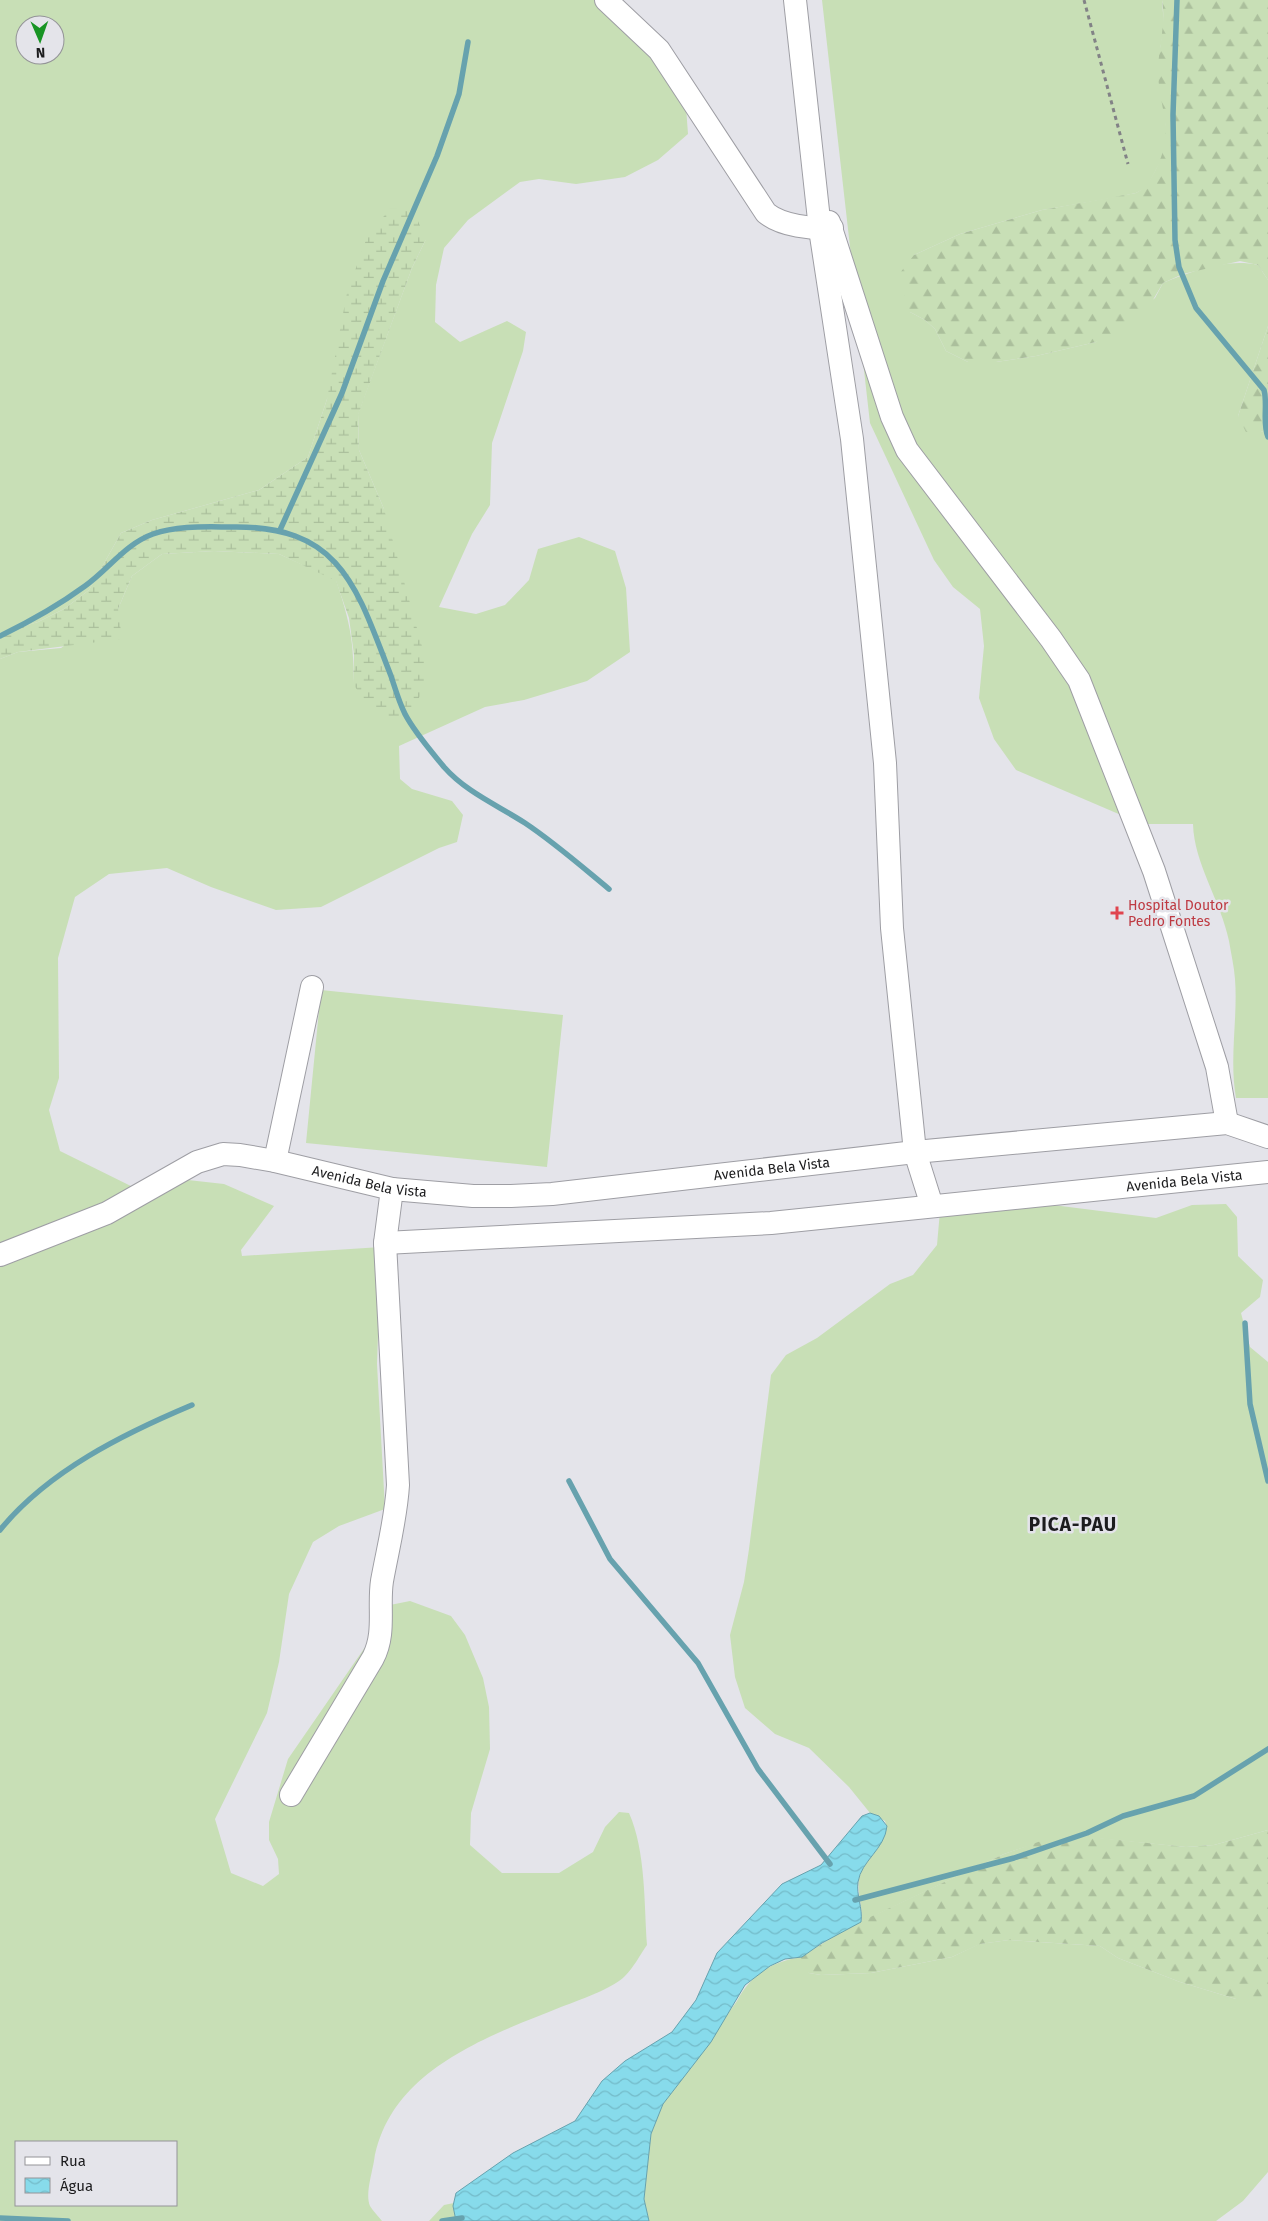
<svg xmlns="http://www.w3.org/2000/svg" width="1268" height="2221" viewBox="0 0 1268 2221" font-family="'Fira Sans',sans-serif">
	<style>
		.grass { fill: #c8dfb6; fill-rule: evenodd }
		.forest { fill: url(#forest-firs) }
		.wetland { fill: url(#wetland-marsh) }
		.water { fill: url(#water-waves); stroke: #67a2ae }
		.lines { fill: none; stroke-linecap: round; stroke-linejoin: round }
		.stream { stroke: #67a2ae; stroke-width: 5.5 }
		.minor-casing { stroke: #9e9ea4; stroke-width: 24 }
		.path { stroke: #828286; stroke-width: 3; stroke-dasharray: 4 4; stroke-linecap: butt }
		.minor { stroke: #fff; stroke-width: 22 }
		.health-dot { fill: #e0444e; stroke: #e4e4ea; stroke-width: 2 }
		.labels { text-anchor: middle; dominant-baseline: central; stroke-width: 5; stroke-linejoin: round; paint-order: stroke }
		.health-label { font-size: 14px; fill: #be3a42; stroke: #e4e4ea; text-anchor: start }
		.street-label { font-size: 14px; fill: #1c1c1e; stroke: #e4e4ea }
		.district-label { font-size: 19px; font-weight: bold; letter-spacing: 1px; fill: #1c1c1e; stroke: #e4e4ea }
	</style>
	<defs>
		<pattern id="forest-firs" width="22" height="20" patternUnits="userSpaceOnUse" patternTransform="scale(1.25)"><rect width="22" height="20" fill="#c8dfb6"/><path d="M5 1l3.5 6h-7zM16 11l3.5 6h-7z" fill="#abbf9c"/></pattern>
		<pattern id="wetland-marsh" width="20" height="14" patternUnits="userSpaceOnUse" patternTransform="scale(1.25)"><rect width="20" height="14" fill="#c8dfb6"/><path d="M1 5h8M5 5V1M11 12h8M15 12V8" fill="none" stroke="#abbf9c"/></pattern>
		<pattern id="water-waves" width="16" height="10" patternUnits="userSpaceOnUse" patternTransform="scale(1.25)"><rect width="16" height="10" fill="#87dbeb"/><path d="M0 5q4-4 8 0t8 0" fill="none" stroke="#74bbc9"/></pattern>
	</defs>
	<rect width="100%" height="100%" fill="#e4e4ea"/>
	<path class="grass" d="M0,0H597L662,66L686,107L688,134L658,160L625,177L576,184L539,179L520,182L468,220L444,248L436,285L435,322L460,342L507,321L526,332L523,351L492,443L490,505L472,534L439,607L476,614L505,605L529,580L538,549L579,537L615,551L626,588L630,652L587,681L524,700L485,707L399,746L400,779L412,789L452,801L463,815L457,842L439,848L321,907L276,910L211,887L167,868L109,874L75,897L58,958L59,1078L49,1110L60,1151L143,1192L188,1180L224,1184L274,1206L241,1250L242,1256L381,1247L377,1364L385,1509L339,1526L313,1542L289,1594L279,1662L267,1713L215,1819L231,1873L263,1886L279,1874L278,1859L269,1840V1822L288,1759L370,1640L390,1605L410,1601L451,1616L465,1635L483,1678L489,1707L490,1749L471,1813L470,1845L502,1873H559L593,1852L605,1827L619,1812L629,1813C646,1851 644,1904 647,1945C640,1955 634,1967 625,1976C614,1988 577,2001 561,2007C486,2037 389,2071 374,2161C372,2173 365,2195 370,2206C373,2211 378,2216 382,2221H0V659L18,652L61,648L118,609L132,576L162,554L214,551L279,554L336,580C349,619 355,643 353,684L384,509L359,450L358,414L412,268L426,239L327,399L308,457L259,490L152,520L121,533L89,590L64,609L38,622L0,633ZM25,25H55V55H25ZM16,2142H176V2205H16Z
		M822,0H1162L1164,26L1160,50L1167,140L1162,158L1147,187L1136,193L1112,198L1042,210L960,234L914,255L910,312L925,320L935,329L946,351L968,362H996L1036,356L1096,342L1155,298L1163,283C1192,271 1227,258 1258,265L1268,280V326L1238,416L1261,432L1268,429V1098H1236C1229,1058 1238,1018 1235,979C1234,966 1231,953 1229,941C1221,901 1194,864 1193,824H1142L1016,770L994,739L979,698L984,646L980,609L953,587L934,560L870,423Z
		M321,990L563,1015L547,1167L306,1143Z
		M1045,1204L1156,1218L1192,1205L1226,1204L1237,1217L1238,1256L1263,1280L1260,1297L1241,1313L1250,1347L1268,1362V1830L1214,1845L1186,1847L1084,1837L1025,1847L1004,1854L861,1922C864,1905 854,1888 861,1872C868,1858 892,1837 885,1821L870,1813L849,1787L809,1748L775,1734L745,1708L735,1677L730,1635L744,1582L749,1549L771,1375L786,1355L817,1338L890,1284L913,1275L937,1245L940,1211Z
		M1009,1940L1100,1946L1118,1958L1180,1982L1236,1999H1268V2172L1243,2201L1216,2221H649L644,2199L651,2134L663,2104L737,2001C751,1974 773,1961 802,1957L809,1973L821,1975L871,1973L952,1957L979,1944Z
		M454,2203L456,2221H429L444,2205Z"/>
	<path class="forest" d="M1162,0H1268V280L1258,265L1240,261L1183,274L1163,283L1144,315L1123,332L1096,342L1036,356L996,362H968L946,351L935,329L925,320L910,312L903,290L900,273L914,255L960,234L1042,210L1136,193C1147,187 1149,182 1155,171C1177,128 1158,110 1158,69C1159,45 1166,24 1162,0Z
		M1268,326V429L1261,432H1246L1238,416Z
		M1268,1830V1999H1236L1180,1982L1118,1958L1100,1946L1009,1940L980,1944L952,1957L871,1973L821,1975L809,1973L803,1969L801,1957L847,1928L1004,1854L1061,1834L1186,1847L1214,1845Z"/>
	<path class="wetland" d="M390,208L413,210L426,239L412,268L358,415L359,450L384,509L426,661L424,689L406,720L377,717L353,684L354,655L349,618L336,581L279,554L214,551L162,554L132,576L118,609L122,639L18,652L0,659V633L38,622L64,609L89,590L121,533L152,520L259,490L308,457L327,399L347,293L366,240Z"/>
	<path class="water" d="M870,1813L879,1816L887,1826C885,1849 861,1861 858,1882C856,1895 863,1908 861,1922L822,1943L802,1957L785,1959L770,1966L745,1985L711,2042L663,2104L651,2134L644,2199L649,2221H456L453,2206L456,2193L513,2153L575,2121L602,2081L625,2061L672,2032L696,2000L717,1953L782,1884L821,1865L862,1816Z"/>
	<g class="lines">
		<path class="stream" d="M1177,0L1173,115L1175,240L1179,267L1196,308L1264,390C1268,405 1262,422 1268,437
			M280,530L342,393L383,281L437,156L459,94L468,42
			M0,636C29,622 59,605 85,586C108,570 125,544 153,534C179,525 207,527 234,527C342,526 357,589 391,676C395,688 399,702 405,714C415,733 431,751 444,767C466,792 497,805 525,823C555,843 581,866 609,889
			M1245,1323L1250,1404L1268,1481
			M569,1481L610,1559L698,1663L758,1769L830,1864
			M0,1530C48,1471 123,1434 192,1405
			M855,1900L1014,1858L1087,1833L1123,1816L1194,1796L1268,1749
			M0,2218L68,2221
			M442,2221L462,2218"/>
		<g class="minor-casing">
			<g id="minor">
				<path d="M606,0L659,50L766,213C782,226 812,229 832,228"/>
				<path d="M795,0L820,229L852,439L885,763L892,928L915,1152L932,1206"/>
				<path d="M829,222L892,417L907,450L1051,639L1079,680L1154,871L1217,1067L1227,1123"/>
				<path d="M275,1161L312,987"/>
				<path id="s1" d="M385,1243L771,1223L1268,1172"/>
				<path id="s2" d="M0,1255L107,1213L197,1162L223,1154L240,1155L275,1161L392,1189L473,1196H511L552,1194L915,1152L1227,1123L1268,1137"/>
				<path d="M291,1795L373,1658C386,1633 378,1607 382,1581C388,1548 396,1518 398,1485L385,1243L392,1189"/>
			</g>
		</g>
		<path class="path" d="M1084,0L1128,164"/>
		<use href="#minor" class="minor"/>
	</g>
	<path class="health-dot" d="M1114.5 905.5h5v5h5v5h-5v5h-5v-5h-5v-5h5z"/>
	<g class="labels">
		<g class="health-label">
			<text x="1128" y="905">Hospital Doutor<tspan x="1128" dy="16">Pedro Fontes</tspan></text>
		</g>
		<g class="street-label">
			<text stroke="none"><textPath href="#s2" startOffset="800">Avenida Bela Vista</textPath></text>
			<text stroke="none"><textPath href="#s1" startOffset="802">Avenida Bela Vista</textPath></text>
			<text stroke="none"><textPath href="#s2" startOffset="395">Avenida Bela Vista</textPath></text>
		</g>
		<g class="district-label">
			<text x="1073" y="1524">PICA-PAU</text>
		</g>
	</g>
	<rect x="15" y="2141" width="162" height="65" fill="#e4e4ea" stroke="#949498"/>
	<rect x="25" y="2157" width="25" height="8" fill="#ffffff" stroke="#949498"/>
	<text x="60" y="2166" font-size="15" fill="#1c1c1e">Rua</text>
	<rect x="25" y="2178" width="25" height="15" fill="url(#water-waves)" stroke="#949498"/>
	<text x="60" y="2191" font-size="15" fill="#1c1c1e">Água</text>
	<g transform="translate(40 40) rotate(178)"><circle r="24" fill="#e4e4ea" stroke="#949498"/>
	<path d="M0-4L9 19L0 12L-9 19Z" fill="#189424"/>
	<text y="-8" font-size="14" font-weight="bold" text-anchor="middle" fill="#1c1c1e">N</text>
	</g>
</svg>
